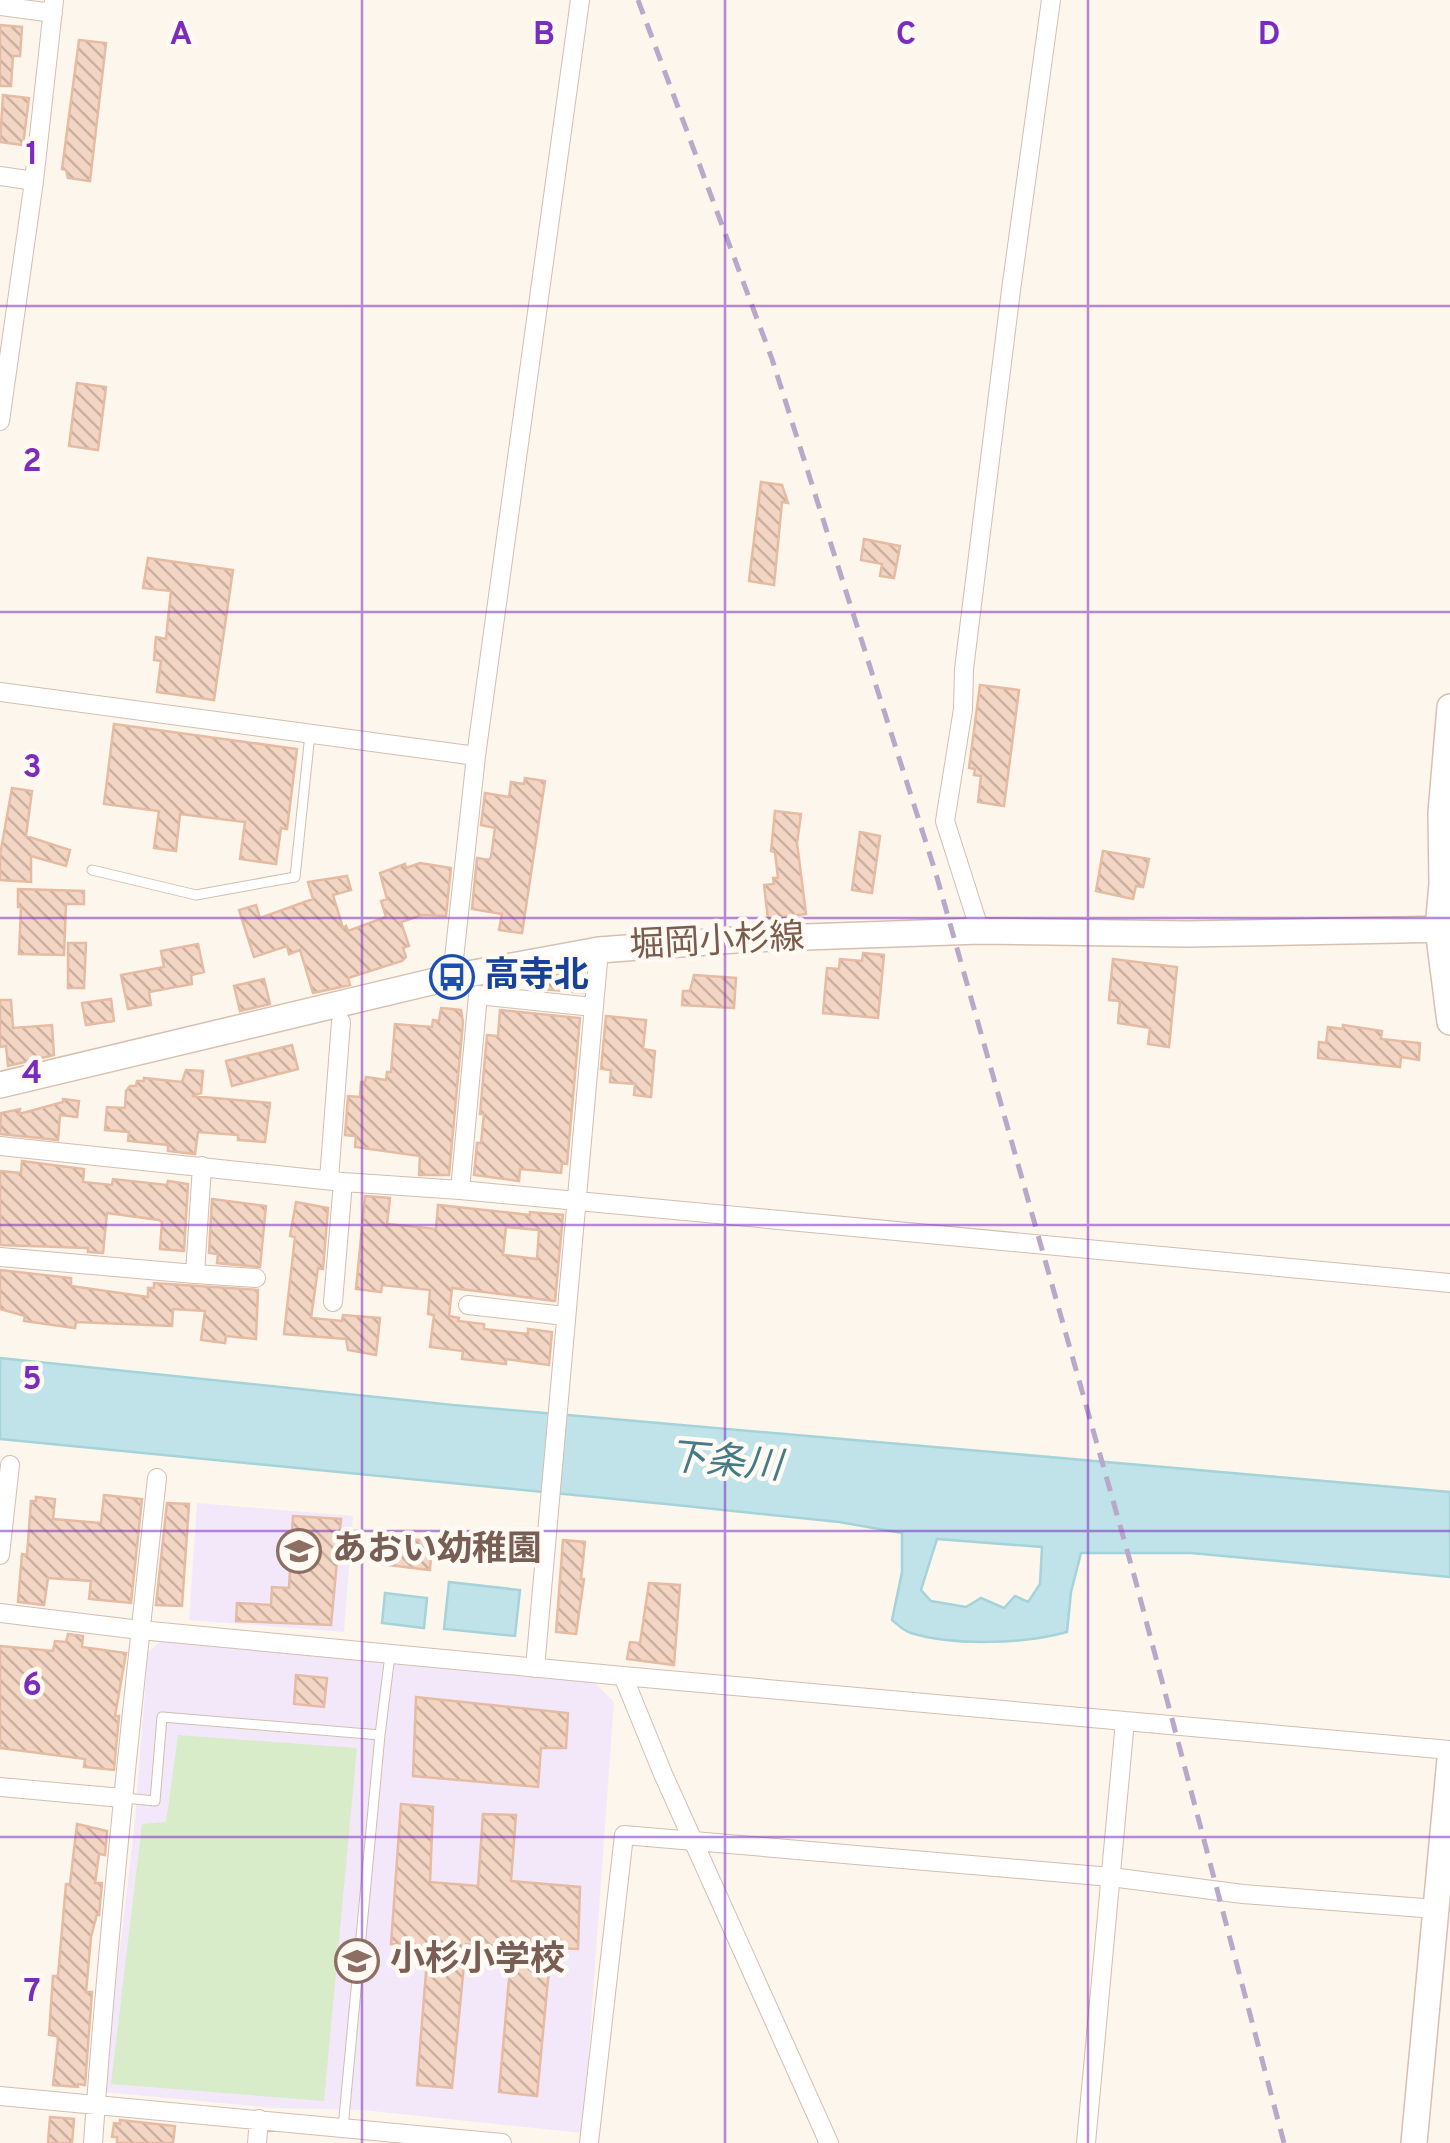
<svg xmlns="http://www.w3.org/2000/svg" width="1450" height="2143" viewBox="0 0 1450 2143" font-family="Overpass,'Noto Sans JP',sans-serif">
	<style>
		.education { fill: #f3e8fa }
		.garden { fill: #d8ecc9 }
		.water { fill: #bfe3e8; stroke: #a5d3da; stroke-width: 2.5; fill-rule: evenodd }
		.building { fill: url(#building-back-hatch); stroke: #e6bba3; stroke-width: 2.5; fill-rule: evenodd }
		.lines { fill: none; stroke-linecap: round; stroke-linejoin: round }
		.lane-casing { stroke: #d1beb0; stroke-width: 11 }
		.street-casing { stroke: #d1beb0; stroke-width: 20 }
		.secondary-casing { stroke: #d6c0b0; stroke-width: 28 }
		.lane { stroke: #fff; stroke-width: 9 }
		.street { stroke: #fff; stroke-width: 18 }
		.secondary { stroke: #fff; stroke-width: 25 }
		.rail { stroke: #b9a8c9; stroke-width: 5; stroke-dasharray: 15 10; stroke-linecap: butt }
		.grid { fill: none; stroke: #7b2cbf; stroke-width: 2.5; stroke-opacity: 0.55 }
		.labels { text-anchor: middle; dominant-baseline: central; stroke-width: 9; stroke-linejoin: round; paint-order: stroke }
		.street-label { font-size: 35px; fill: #7a5c4d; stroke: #fffaf3 }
		.transit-label { font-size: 35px; font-weight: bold; fill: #164399; stroke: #fffaf3; text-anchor: start }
		.education-label { font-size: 35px; font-weight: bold; fill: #785e54; stroke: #fffaf3; text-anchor: start }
		.water-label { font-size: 38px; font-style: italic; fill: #437c86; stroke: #fffaf3 }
		.grid-label { font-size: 32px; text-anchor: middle; font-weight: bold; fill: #7b2cbf; stroke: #fffaf3; stroke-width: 9; stroke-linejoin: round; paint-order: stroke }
	</style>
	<defs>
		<pattern id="building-back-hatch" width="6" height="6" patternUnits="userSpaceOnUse" patternTransform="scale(2.5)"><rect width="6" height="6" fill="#f3d5c3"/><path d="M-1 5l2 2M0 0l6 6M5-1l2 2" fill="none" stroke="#cab0a1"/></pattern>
	</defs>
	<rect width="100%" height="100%" fill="#fdf6ec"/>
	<path class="education" d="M197,1503L353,1516L344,1632L189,1620Z
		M161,1641L594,1682L614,1702L583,2133L362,2110L274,2108L103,2092L134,1830L148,1652Z"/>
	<path class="garden" d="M178,1735L357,1748L324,2101L111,2084L142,1824L166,1822Z"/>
	<path class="water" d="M0,1358L453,1405L1450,1492V1577L1191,1553H1081L1071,1592L1067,1632C1024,1644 954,1646 911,1633C904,1631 898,1625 892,1620L902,1572V1533L839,1522L676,1505L0,1439ZM937,1539L1042,1547L1040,1584L1028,1602L1015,1596L1004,1608L981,1598L966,1607L931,1601L921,1590Z
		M449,1582L520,1590L515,1636L444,1629Z
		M385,1593L427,1598L424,1628L382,1623Z"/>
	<path class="building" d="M0,25L22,27L20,56H13L11,86H0Z
		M79,40L106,43L90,181L68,178L66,170L62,169Z
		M3,95L29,98L23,145L0,142Z
		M77,383L106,387L98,450L69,446Z
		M761,482L782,485L788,503L782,502L774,585L749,581Z
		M864,539L900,546L894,578L880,576L882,564L861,560Z
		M148,558L233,570L214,700L157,692L161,661L154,660L156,637L166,639L171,591L143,588Z
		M980,685L1019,690L1004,806L978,802L981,776L974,775L975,769L969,768Z
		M114,724L297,749L287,829L281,828L276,864L240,859L245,822L180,814L176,851L154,848L159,811L104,804Z
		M525,778L545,781L522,933L499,930L502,914L472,909L477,858L489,860L491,857L495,828L481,825L485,793L509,797L511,782L524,784Z
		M12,788L32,791L26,836L70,850L66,866L31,856V882L0,880V855Z
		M775,811L801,814L797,843L806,914L768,919L764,885L774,884L773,878H778L775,852L771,851Z
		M860,832L880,836L872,893L852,890Z
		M1103,851L1149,859L1143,887L1136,886L1133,899L1096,891Z
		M420,863L451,868L446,916L422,915L401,922L409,946L403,948L406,957L402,961L348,978L350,985L313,993L300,950L289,954L287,946L254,957L239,910L256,905L260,918L313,899L308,882L347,876L351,890L333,895L343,928L346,926L348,931L386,917L381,901L387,899L380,873L405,864L406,868Z
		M18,889L84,891V904H66L64,955L19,954L21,907H18Z
		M68,943H86L84,988H68Z
		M198,944L204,972L191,975L192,984L149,992L151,1005L128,1009L121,975L164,967L161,951Z
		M863,953L884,955L878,1018L823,1013L827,968L839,969L840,959L862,961Z
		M1113,959L1177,967L1169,1047L1148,1044L1150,1028L1118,1023L1120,1001L1109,1000Z
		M585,970L583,993L532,988L530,979Z
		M694,975L736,978L734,1008L682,1005L683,991H690Z
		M264,979L270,1004L240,1011L234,986Z
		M111,999L114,1021L86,1025L82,1003Z
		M0,1000H11L13,1028L52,1025L54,1055L8,1066L6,1046L0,1047Z
		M441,1008L461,1010L463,1022L449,1175H419L420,1156L355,1147L356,1136L345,1135L348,1096L360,1097L361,1082H365L366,1077L386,1080L387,1072H391L395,1024L432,1027L433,1020L439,1021Z
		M500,1010L580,1018L567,1164L562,1163L561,1173L520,1169L519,1181L474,1175L477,1143H481L484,1114H480L487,1035L498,1036Z
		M606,1016L646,1020L643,1049L655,1051L651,1097L634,1095L635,1084L610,1082L611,1070L601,1069Z
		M1343,1025L1382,1031L1381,1039L1420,1043L1419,1060L1401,1057L1400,1067L1318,1058L1319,1042L1326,1043L1328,1027L1343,1029Z
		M292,1045L298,1069L232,1086L226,1061Z
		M186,1070L203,1071L201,1093L192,1096L270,1103L265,1142L238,1140V1135L198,1132L195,1154L168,1151V1145L128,1141L129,1132L105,1130L107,1107L125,1108L126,1091L130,1086H136L137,1081H144V1078L182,1082Z
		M63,1099L79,1101L77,1117L60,1115L58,1140L0,1134L1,1113L20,1109L19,1114L63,1102Z
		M22,1161L84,1169L83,1182L112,1185L113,1179L167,1185L168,1181L188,1184L184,1251L160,1249L162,1222L159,1220L107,1213L103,1253L88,1252V1248L0,1245V1171L21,1173Z
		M365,1196L390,1198L387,1224L436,1229L438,1205L530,1215V1212L563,1215L555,1301L452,1288L449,1316L459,1318L458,1321L484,1324V1329L528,1334V1329L552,1332L549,1365L506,1359V1364L462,1359L463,1351L430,1347L434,1315L428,1314L430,1290L382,1285L381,1292L356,1289ZM506,1227L539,1230L537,1259L503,1255Z
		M212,1199L266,1206L260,1267L217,1263L218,1254L209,1253Z
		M296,1202L328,1208L323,1269L318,1268L311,1318L342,1321L343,1315L380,1318L376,1355L348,1350L346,1339L284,1334L295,1237L290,1236Z
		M0,1270L71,1278V1286L148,1297V1288H154V1283L258,1290L256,1339L226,1336L225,1343L201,1340L205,1311L173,1309L172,1326L76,1322L75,1328L24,1321L25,1316L0,1309Z
		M104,1495L142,1499L131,1603L89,1599L91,1581L48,1578L44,1605L18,1602L22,1554L27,1555L31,1501H36V1497L55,1499L53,1519L101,1523Z
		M167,1503L189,1504L182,1606L156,1605Z
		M293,1516L341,1519L331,1625L236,1621L237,1603L271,1605L272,1587L289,1588Z
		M380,1537L432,1541L430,1570L379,1564Z
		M563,1540L585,1542L581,1579H584L576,1634L556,1632Z
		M649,1583L680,1585L674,1665L627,1659L630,1642L640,1643Z
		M68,1634L83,1636L82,1647L126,1653L115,1716H119L114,1770L84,1767L85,1759L0,1748V1646L53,1651L55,1641L66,1642Z
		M296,1675L327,1678L324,1707L294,1704Z
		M416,1697L568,1713L566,1748H541L538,1787L413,1776Z
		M401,1804L433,1807L430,1882L478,1886L483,1814L516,1815L511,1881L580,1887L578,1949L551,1948L537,2096L499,2092L512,1946L466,1944L452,2088L417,2085L428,1947L391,1944Z
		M77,1824L107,1831L105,1855L99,1854L95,1883H102L99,1915L97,1914L91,1937L86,1992H92L85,2085L78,2084V2087L53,2085L58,2040L57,2036L49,2035L53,1976H58L66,1884H70Z
		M50,2117L74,2119L72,2143H48Z
		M120,2120L175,2126L173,2143H117V2137H112L114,2123L120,2124Z"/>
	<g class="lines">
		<g class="lane-casing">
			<path id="lane" d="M92,870L196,895L295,877L310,734
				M125,1798L155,1801L162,1717L380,1735L390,1655
				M343,2128L380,1735"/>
		</g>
		<g class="street-casing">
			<path id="street" d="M0,6L53,13
				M0,176L34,181
				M0,421L34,181L54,0
				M0,692L476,756
				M980,931L945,821L963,709L964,669L1011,290L1051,0
				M452,977L476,756L580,0
				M0,1146L343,1182L460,1190L1450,1283
				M329,1179L341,1022
				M460,1190L478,995L593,1007
				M0,1257L195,1274L202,1166
				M195,1274L256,1278
				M333,1302L343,1182
				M468,1305L565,1316
				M0,1555L10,1465
				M0,1613L140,1630L623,1676L663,1774L829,2143
				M535,1668L599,950
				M623,1676L1125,1721L1086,2143
				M1125,1721L1450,1750
				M0,1787L122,1798
				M0,2096L502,2143
				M93,2143C109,1921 133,1699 157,1478
				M257,2143L259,2119
				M589,2143L624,1835L1111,1877L1243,1894L1436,1909"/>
		</g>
		<g class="secondary-casing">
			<path id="secondary" d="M1450,707L1441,813L1442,884L1438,929L1450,1022
				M0,1085L452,977L599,950L749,939L980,931L1187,934L1450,929
				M1414,2143L1450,1759"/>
		</g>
		<use href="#lane" class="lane"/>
		<use href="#street" class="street"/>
		<use href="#secondary" class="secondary"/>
		<path class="rail" d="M638,0L772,359L936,874L1134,1575L1284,2143"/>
	</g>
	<path class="grid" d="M362,0V2143M725,0V2143M1088,0V2143M0,306H1450M0,612H1450M0,918H1450M0,1225H1450M0,1531H1450M0,1837H1450"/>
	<defs>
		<g id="bus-ring" transform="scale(2.25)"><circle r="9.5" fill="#fffaf3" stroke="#1a4fb4" stroke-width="1.5"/><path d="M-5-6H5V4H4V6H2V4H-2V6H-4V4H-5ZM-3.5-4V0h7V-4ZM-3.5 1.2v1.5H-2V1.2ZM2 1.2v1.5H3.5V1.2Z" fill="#1a4fb4"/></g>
		<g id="school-ring" transform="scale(2.25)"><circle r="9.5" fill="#fffaf3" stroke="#8d6e63" stroke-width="1.5"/><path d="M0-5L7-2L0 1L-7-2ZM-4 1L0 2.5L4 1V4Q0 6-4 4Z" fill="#8d6e63"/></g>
	</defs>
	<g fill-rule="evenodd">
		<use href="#bus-ring" x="452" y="977"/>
		<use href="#school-ring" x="299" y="1551"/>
		<use href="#school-ring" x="357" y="1961"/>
	</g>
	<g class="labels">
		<g class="street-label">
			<text transform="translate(717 943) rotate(-3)">堀岡小杉線</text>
		</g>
		<g class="transit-label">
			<text x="484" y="977">高寺北</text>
		</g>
		<g class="education-label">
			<text x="332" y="1551">あおい幼稚園</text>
			<text x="390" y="1961">小杉小学校</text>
		</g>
		<g class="water-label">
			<text transform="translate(725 1464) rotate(5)">下条川</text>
		</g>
	</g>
	<g class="grid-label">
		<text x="181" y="44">A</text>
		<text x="544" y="44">B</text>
		<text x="906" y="44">C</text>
		<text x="1269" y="44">D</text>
		<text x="32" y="164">1</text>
		<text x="32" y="471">2</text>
		<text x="32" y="777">3</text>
		<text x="32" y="1083">4</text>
		<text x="32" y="1389">5</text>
		<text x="32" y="1695">6</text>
		<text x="32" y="2001">7</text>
	</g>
</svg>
